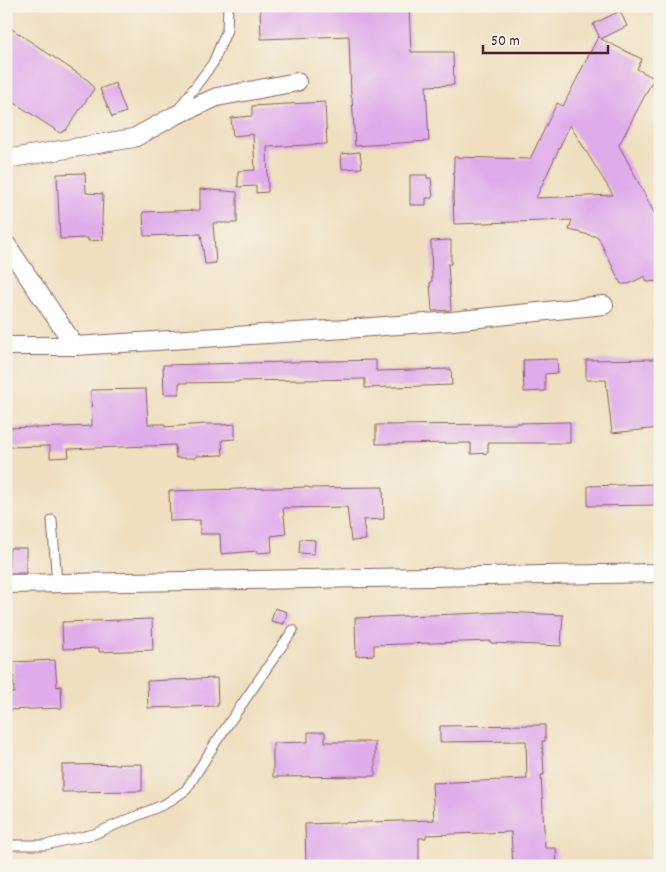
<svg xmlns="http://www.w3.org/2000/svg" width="666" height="872" viewBox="0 0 666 872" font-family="Dekko,sans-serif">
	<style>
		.building { fill: #dfabeb; fill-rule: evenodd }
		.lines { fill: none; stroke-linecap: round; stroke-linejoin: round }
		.service-casing { stroke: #84625f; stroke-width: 11 }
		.minor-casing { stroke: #84625f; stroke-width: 20 }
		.service { stroke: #fff; stroke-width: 9 }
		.minor { stroke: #fff; stroke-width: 18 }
	</style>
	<rect width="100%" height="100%" fill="#f7f3e8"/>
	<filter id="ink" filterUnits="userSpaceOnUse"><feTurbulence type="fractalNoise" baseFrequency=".02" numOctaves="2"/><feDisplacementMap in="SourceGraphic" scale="10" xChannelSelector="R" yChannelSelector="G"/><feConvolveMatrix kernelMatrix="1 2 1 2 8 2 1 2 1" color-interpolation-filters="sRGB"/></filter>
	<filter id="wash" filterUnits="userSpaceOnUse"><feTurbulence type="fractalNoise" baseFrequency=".0096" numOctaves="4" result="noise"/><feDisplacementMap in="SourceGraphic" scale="20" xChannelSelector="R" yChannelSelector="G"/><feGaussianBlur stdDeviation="1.12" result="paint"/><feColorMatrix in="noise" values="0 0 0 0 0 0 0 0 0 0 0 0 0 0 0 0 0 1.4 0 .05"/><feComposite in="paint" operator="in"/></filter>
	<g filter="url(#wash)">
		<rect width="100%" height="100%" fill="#efdfbf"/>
		<g id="blocks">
			<path class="building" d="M260,6H409L411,52H453L454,85L426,86L429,141L355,146L352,97H351L349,36L261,39Z
				M620,11L627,26L601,39L642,59L637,69L654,78L619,145L660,224V281L647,282L645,276L629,284H621L598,237L569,230L572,220L454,224L453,197L454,157L530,159L557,103L563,106L598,37L600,38L593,24ZM570,125L613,195L536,198Z
				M6,25L89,81L94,89L66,130L60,133L6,97Z
				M115,83L126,112L112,117L100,89Z
				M325,102L327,144L267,147L268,192L256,193V186L238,187V171L255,170L253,134L233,136L231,118L252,116V106Z
				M360,152L362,168L342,169L341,154Z
				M85,173L86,193L103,194L102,219L103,240L88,241V238L60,239L57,174Z
				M410,175H427V178H431L433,198H426V205H410Z
				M200,189L237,192V223H213L216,263L205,264L201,234L144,236L143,212L200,210Z
				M451,240V264H448L451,310L432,311L430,283L432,282L431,241Z
				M557,359L558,373L545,374V391L524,392L523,360Z
				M658,359L659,379H657L660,405V428L612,433L606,380H586V360Z
				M376,360V371L451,369L452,385L365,388V379L238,381V382L179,383V394H164L163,365Z
				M146,389L148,424H165V427L205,424H222V425L235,424V439L222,440L223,455L196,456V458H176L175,445L68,449L69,457L50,458V446L6,447V428L35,427V428L92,426L91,390Z
				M570,422V443H488V453L471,454V443L376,444V425L517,424V423Z
				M656,484V505L588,506V486Z
				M309,487V488L383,487L384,519L363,520L366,540L351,541L347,507L283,508L286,534L271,536L272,552L257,553V551L221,554L220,534H200V520L170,521L169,491Z
				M300,539L315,540L314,554L299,553Z
				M9,548H26V573H9Z
				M275,608L287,612L284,624L271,621Z
				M506,612L563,615L561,646L491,643V641L374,645V655L356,656L355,618Z
				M152,619L153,650L99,652V648L63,649L62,622Z
				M55,660L57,687L61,686L62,708L6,710V694L14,693L13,662Z
				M217,678L218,706L148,708L147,681Z
				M545,725V741H542L544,775H541L545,848H556L557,866H513L511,832L426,835V838H419V866H306L305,824L434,820L432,783L527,779L526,741L440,742V726Z
				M308,732H325V742H375V776L273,777V743L308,742Z
				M142,764V791L62,792V765Z"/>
		</g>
	</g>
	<g filter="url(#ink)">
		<use href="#blocks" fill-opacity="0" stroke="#84625f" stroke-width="1"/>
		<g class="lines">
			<g class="service-casing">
				<path id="service" d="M177,111L213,63L227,30L228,6
					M52,520L57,583
					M6,845H45L94,834L165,804L186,790L216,742L293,630"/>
			</g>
			<g class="minor-casing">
				<path id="minor" d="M6,159L134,138L174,116L217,97L297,82
					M6,244L75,346
					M6,346H75L345,329L452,321L604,305
					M6,584L660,573"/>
			</g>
			<use href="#service" class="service"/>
			<use href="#minor" class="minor"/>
		</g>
	</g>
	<rect width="666" height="872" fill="none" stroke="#f7f3e8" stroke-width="25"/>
	<path d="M483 45v8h125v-8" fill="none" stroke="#4a1f2b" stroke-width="2.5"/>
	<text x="491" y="45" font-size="15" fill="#4a1f2b" stroke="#f7f3e8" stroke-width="4" paint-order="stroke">50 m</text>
</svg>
